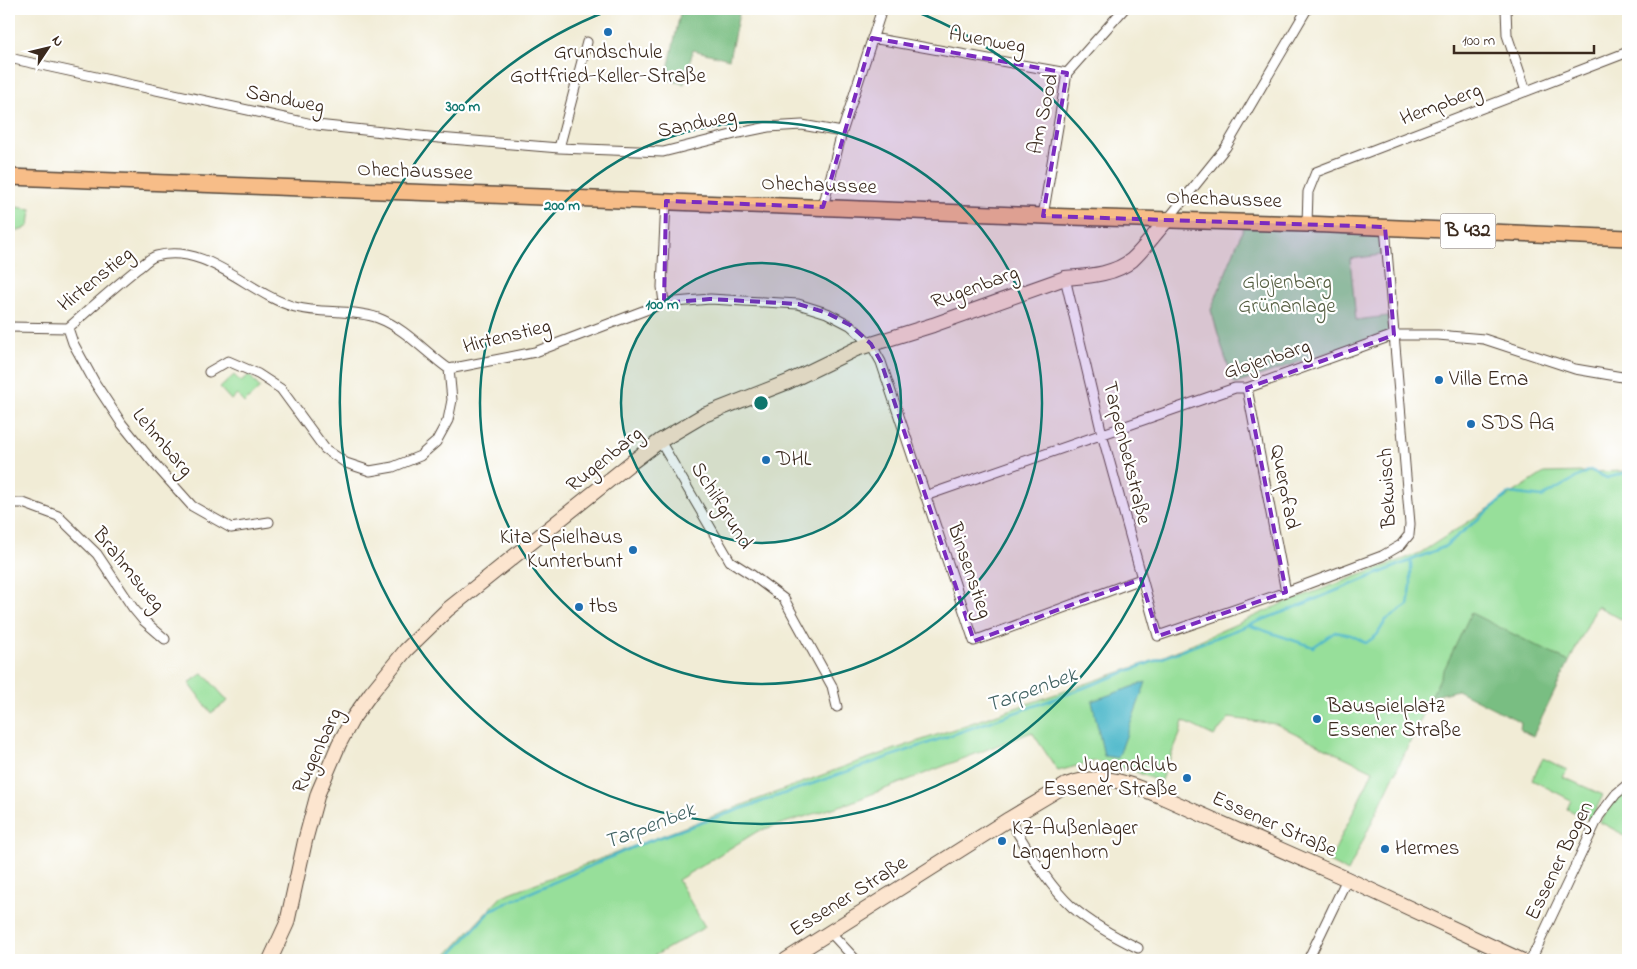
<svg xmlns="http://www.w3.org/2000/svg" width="1637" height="969" viewBox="0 0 1637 969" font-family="'Indie Flower',sans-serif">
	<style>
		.green { fill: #97df9a; stroke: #69845c }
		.forest { fill: #79be82; stroke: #5a7450 }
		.water { fill: #4db8ca; stroke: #447174 }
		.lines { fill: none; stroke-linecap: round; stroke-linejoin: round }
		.stream { stroke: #4db8ca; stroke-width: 2.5 }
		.street-casing { stroke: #56473a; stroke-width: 11 }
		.secondary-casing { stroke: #56473a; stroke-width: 16 }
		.primary-casing { stroke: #56473a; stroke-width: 18 }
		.street { stroke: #fff; stroke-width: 9 }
		.secondary { stroke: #fce5cf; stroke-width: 14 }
		.primary { stroke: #f7bd88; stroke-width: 15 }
		.marked { fill: #7b2cbf; fill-opacity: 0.2; stroke: #7b2cbf; stroke-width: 4; stroke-dasharray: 10 6; stroke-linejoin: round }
		.ring { fill: none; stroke: #0f766e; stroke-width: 2.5 }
		.poi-dot { fill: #1f6fb2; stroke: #fff; stroke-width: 2 }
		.labels { text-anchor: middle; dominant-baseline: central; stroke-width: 4.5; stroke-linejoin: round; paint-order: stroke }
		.shield { fill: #fff; stroke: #766a62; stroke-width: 1 }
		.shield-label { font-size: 20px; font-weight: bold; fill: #3b2a1e }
		.street-label { font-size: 21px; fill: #3b2a1e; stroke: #fff }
		.poi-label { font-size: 21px; fill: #3b2a1e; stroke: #fff; text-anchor: start }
		.park-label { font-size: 21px; fill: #576043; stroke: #fff }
		.water-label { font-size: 22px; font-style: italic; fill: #426363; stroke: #fff }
		.centre { fill: #0f766e; stroke: #fff; stroke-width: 2.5 }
		.ring-label { font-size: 15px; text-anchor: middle; font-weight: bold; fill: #0f766e; stroke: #fff; stroke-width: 4.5; stroke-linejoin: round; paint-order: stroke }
	</style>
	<rect width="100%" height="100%" fill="#fff"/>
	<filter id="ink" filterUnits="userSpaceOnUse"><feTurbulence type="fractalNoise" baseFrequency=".02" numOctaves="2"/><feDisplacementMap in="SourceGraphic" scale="10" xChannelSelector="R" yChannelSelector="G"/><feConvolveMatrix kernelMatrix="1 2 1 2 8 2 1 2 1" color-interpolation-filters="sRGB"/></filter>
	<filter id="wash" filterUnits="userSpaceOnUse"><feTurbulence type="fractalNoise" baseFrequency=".0096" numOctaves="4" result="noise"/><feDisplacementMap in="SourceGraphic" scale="20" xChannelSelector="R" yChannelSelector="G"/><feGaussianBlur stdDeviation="1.12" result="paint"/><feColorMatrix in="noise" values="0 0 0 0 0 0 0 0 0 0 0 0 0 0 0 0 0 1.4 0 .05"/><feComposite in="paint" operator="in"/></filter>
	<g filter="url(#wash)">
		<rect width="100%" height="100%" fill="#f1ecd6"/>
		<path class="green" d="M9,206L31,209L29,226L22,230H9Z
			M1244,226L1379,232L1381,255L1350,259L1356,320L1388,316L1389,332L1235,384L1224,354L1211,310Z
			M234,375L241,382L249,375L260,388L244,403L237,395L231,400L220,388Z
			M1628,471V612L1621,619L1597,606L1569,662L1471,614L1348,872L1329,862L1373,771L1276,724L1229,718L1214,736L1183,721L1180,734L1160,782L1134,771L1095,761L1058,771L1032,732L846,804L758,831L678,880L705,927L647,960H442L502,896L846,766L1155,660L1284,603L1420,553L1544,473Z
			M203,673L228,701L211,713L189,683Z
			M1543,758L1567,770L1563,777L1603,795L1591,820L1567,809L1571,800L1532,780Z
			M1628,789V837L1600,822L1614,801Z"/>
		<path class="forest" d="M681,9H740L729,59L693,50L684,84L666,79Z
			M1471,613L1569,662L1533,736L1520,730L1521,722L1457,690L1431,697Z"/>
		<path class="water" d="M1146,682L1118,758L1104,756L1092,701Z"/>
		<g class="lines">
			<path class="stream" d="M1251,626L1313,647L1335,632L1351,635L1366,643L1377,635L1386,620L1408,605L1411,586V560
				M446,960L491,910L638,845L1057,698L1291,609L1444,547L1510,493L1542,497L1590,470L1607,478L1628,472"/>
		</g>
	</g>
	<g filter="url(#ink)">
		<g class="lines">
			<g class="street-casing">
				<path id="street" d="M1506,9L1507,35L1526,91
					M872,38L1067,73
					M9,58L317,125L439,138L559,148L663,152L739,133L768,127L802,125L842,132
					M559,148L587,42
					M823,207L842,132L882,9
					M1043,216L1067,73L1124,9
					M1168,219L1226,147L1307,9
					M1307,224L1308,192L1316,172L1628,52
					M1065,278L1102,434L1158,636L1286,592L1382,556L1401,545L1409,535L1410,524L1385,227
					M664,303L662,287L666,201
					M9,327L68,328C91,308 113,288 137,269C143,265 149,258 156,256C207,242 250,295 295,307C322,314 352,309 378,318C405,328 426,353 449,369L535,352L664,303L710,299L798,304L827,313L850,325L871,344L881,362L974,641L1141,579
					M68,328L73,343L95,383L122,424L151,460L192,506L231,528L269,522
					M209,372L228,361L258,374L281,389L325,449L346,463L370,471L393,467L420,456L436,442L448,420L452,400L449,369
					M1247,388L1286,592
					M660,441L730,561L752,575L784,599L832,686L837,707
					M925,496L1235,388H1247L1394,335H1438L1484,339L1575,369L1628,378
					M9,503H23L58,516L97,554L133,608L143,620L165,639
					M1009,819C1028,849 1046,883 1072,907C1092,924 1115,937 1138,948
					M830,932L856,960
					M1308,960L1347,879
					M1531,960L1599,816L1616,794L1628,784"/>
			</g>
			<g class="secondary-casing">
				<path id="secondary" d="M270,960L287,923L305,841L318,793L339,744L353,718L371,693L406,650L447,610L632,462L660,441L704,415L788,382L856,349L933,325L1065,278C1087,276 1114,275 1132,260C1145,248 1156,232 1168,219
					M786,960L1009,819L1066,785C1102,772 1126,782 1160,796L1347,879L1521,960"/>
			</g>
			<g class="primary-casing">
				<path id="primary" d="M9,177L1072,217L1307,224L1628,238"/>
			</g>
			<use href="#street" class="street"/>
			<use href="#secondary" class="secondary"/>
			<use href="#primary" class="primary"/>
		</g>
	</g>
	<path class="marked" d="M872,38L1067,73L1043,216L1385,227L1394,335L1247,388L1286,592L1158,636L1141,579L974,641L881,362L871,344L850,325L827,313L798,304L710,299L664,303L666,201L823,207Z"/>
	<circle cx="761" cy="403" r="140" fill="#0f766e" fill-opacity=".12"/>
	<g class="ring">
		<circle cx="761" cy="403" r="140"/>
		<circle cx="761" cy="403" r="281"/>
		<path d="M912 10A421 421 0 1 1 610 10"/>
	</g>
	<g class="poi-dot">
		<circle cx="608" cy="32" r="5"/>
		<circle cx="1439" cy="380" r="5"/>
		<circle cx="1471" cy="424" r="5"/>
		<circle cx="766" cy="460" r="5"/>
		<circle cx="633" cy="550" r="5"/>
		<circle cx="579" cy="607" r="5"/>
		<circle cx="1317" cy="719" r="5"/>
		<circle cx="1187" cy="778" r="5"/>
		<circle cx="1002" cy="841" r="5"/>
		<circle cx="1385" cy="849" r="5"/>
	</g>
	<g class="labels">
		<rect class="shield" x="1440.5" y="213.5" width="55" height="35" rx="4"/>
		<g class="shield-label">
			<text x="1468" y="231">B 432</text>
		</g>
		<g class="street-label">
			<text transform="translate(987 41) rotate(10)">Auenweg</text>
			<text transform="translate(285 100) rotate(11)">Sandweg</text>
			<text transform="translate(1441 105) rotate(-21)">Hempberg</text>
			<text transform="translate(1044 114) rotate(-78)">Am Sood</text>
			<text transform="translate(697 124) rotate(-12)">Sandweg</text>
			<text transform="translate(415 172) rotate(2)">Ohechaussee</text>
			<text transform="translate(819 186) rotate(2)">Ohechaussee</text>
			<text transform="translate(1224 200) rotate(2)">Ohechaussee</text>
			<text transform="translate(96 280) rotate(-39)">Hirtenstieg</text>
			<text transform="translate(975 288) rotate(-20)">Rugenbarg</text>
			<text transform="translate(507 337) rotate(-14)">Hirtenstieg</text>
			<text transform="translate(1267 360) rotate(-18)">Glojenbarg</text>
			<text transform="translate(162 443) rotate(50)">Lehmbarg</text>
			<text transform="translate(1126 453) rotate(76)">Tarpenbekstraße</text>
			<text transform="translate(605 460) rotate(-39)">Rugenbarg</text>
			<text transform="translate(1284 487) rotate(79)">Querpfad</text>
			<text transform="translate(1388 488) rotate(-93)">Bekwisch</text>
			<text transform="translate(721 506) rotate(58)">Schilfgrund</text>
			<text transform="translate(128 570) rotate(51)">Brahmsweg</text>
			<text transform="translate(969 571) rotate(71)">Binsenstieg</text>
			<text transform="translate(318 751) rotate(-65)">Rugenbarg</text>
			<text transform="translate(1274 825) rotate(24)">Essener Straße</text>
			<text transform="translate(1560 861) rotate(-64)">Essener Bogen</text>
			<text transform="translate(849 897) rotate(-32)">Essener Straße</text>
		</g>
		<g class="poi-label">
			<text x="608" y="53" text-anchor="middle">Grundschule<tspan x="608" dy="24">Gottfried-Keller-Straße</tspan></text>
			<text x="1449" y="380">Villa Erna</text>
			<text x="1481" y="424">SDS AG</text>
			<text x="776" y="460">DHL</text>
			<text x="623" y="538" text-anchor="end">Kita Spielhaus<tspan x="623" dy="24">Kunterbunt</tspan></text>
			<text x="589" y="607">tbs</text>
			<text x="1327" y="707">Bauspielplatz<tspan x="1327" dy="24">Essener Straße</tspan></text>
			<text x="1177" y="766" text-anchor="end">Jugendclub<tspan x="1177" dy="24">Essener Straße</tspan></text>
			<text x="1012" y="829">KZ-Außenlager<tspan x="1012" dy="24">Langenhorn</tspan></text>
			<text x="1395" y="849">Hermes</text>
		</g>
		<g class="park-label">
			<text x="1287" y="283">Glojenbarg<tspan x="1287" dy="24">Grünanlage</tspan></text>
		</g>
		<g class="water-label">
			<text transform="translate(1032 691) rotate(-20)">Tarpenbek</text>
			<text transform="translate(650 827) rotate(-21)">Tarpenbek</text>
		</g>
	</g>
	<circle cx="761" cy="403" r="8" class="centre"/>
	<g class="ring-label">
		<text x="463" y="111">300 m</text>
		<text x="562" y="210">200 m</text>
		<text x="662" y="309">100 m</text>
	</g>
	<rect width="1637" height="969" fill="none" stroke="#fff" stroke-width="30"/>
	<g transform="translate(48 48) rotate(55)" stroke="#ffffff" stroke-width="4" paint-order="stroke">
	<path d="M0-4L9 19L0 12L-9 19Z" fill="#3b2a1e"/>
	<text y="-8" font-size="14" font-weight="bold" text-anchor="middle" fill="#3b2a1e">N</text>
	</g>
	<path d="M1454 45v8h140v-8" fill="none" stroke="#3b2a1e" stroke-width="2.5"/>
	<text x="1462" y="45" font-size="15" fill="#3b2a1e" stroke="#ffffff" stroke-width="4" paint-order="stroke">100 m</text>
</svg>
